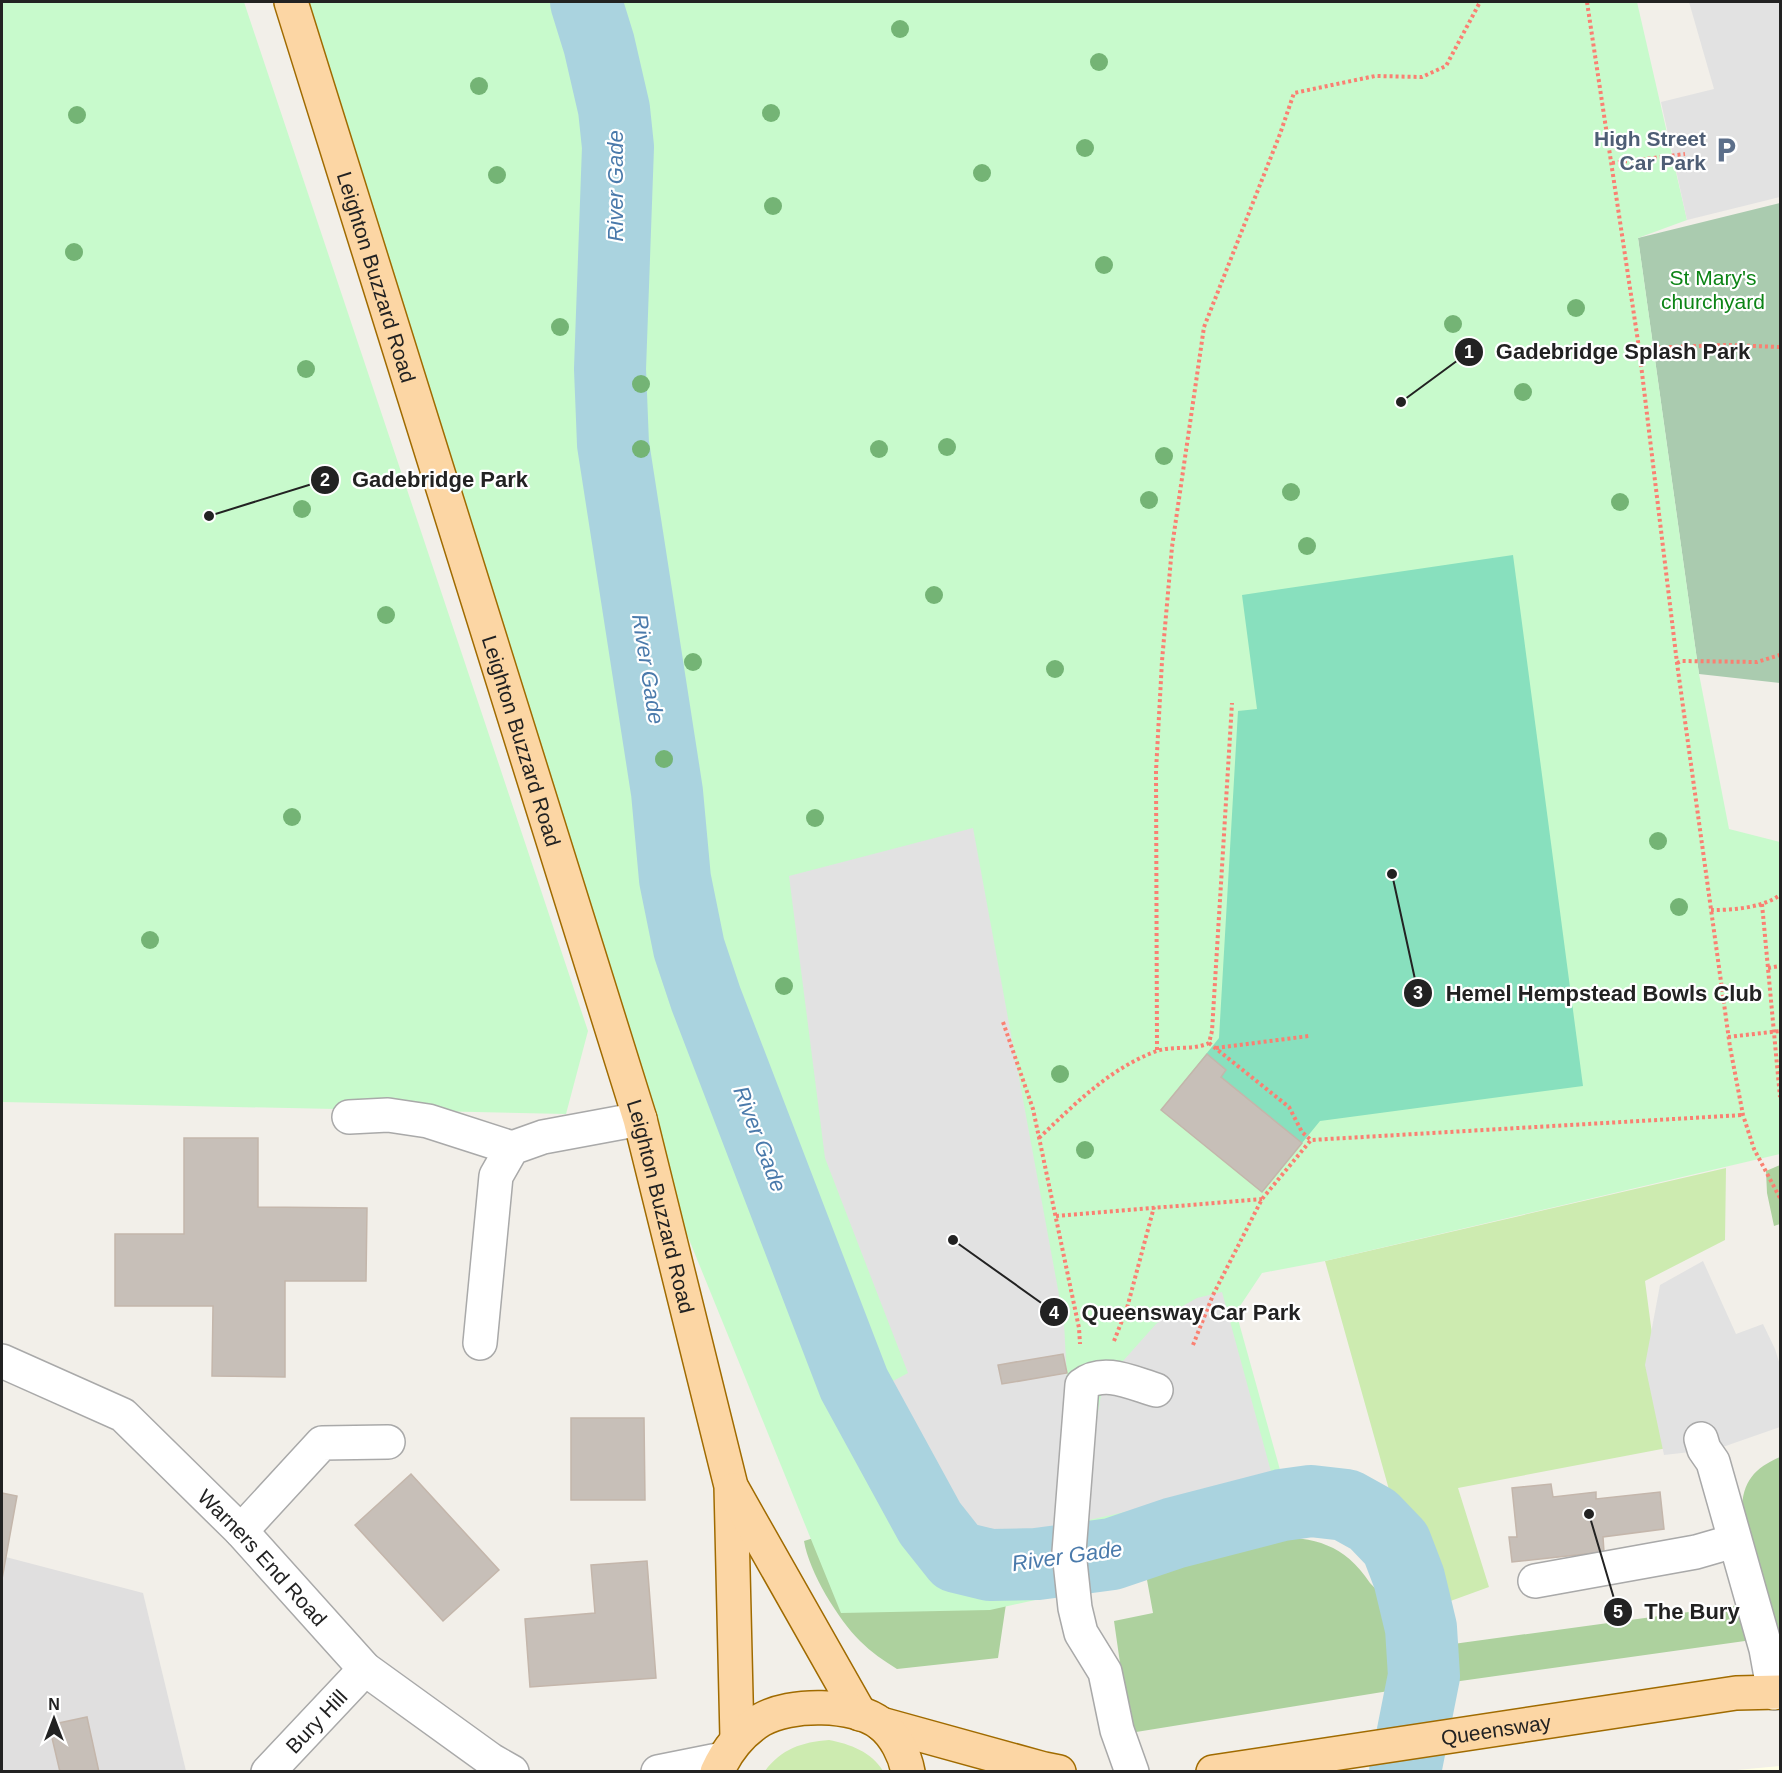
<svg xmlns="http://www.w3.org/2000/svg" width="1782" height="1773" viewBox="0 0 1782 1773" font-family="Helvetica,sans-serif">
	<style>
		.residential { fill: #e0dfdf }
		.education { fill: #ffffe5 }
		.grass { fill: #cdebb0 }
		.forest { fill: #add19e }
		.cemetery { fill: #aacbaf }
		.park { fill: #c8facc }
		.pitch { fill: #88e0be }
		.parking { fill: #e2e2e2 }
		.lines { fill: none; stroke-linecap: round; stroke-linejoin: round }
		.river { stroke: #aad3df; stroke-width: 72 }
		.building { fill: #c7bfb8; stroke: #c4b6ab; stroke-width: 1.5 }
		.minor-casing { stroke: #a9a9a9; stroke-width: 36 }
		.major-casing { stroke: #a06b00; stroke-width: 36 }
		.path { stroke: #fa8072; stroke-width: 4; stroke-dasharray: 3 3; stroke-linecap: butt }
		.minor { stroke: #fff; stroke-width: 33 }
		.major { stroke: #fcd6a4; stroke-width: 33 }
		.tree { fill: #74b475 }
		.labels { text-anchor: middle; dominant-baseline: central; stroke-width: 4.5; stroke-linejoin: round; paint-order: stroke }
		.service-label { font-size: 21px; font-weight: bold; fill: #4e5e75; stroke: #fff; text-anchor: end }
		.street-label { font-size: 21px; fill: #222; stroke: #fff }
		.park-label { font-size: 21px; fill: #0c8416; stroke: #fff }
		.water-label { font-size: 22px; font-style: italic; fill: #4a7aab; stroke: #fff }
		.leader { fill: none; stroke: #222; stroke-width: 2 }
		.callout-dot { fill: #222; stroke: #fff; stroke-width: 2 }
		.mark-label { font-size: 18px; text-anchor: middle; font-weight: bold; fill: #fff }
		.callout-label { font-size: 22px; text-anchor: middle; font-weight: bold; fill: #222; stroke: #fff; stroke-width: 4.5; stroke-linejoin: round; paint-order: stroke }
	</style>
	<rect width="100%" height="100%" fill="#f2efe9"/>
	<path class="residential" d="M2,1556L143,1593L186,1771H2Z"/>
	<path class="education" d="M1780,1766V1771H1726Z"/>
	<path class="grass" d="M1726,1168L1725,1240L1645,1281L1667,1448L1458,1488L1489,1587L1423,1611L1325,1261Z
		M829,1740C850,1744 872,1752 883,1771H765C781,1749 802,1742 829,1740Z"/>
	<path class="forest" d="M1780,1165V1224L1774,1226L1767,1193L1766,1171Z
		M1780,1457V1636L1742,1511C1742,1481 1755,1468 1780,1457Z
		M865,1522L1006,1604L998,1658L897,1669C884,1661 871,1652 860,1641C838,1619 809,1572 804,1541Z
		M1271,1537C1315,1537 1344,1544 1370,1583C1375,1588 1381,1595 1383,1602C1393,1626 1395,1658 1398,1684L1401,1689L1130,1733L1114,1621L1153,1613L1147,1580L1141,1576L1166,1572L1204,1554Z
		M1740,1605L1752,1640L1432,1685L1424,1648Z"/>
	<path class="cemetery" d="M1780,203V683L1699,674L1638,238Z"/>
	<path class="park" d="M2,2H244L588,1031L566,1114L2,1102Z
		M291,2H1637L1687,220L1638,238L1699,674L1729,829L1780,842V1154L1325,1261L1262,1273L1236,1312L1282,1477L1287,1536L1140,1577L990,1610L841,1613L640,1119Z"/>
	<path class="pitch" d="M1513,555L1583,1086L1320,1121L1262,1192L1161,1110L1219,1038L1238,711L1257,709L1242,595Z"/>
	<path class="parking" d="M1689,2H1780V197L1687,220L1661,102L1714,89Z
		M973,828L1064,1322L1067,1380L1055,1544L963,1550L880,1388L908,1373L825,1158L789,876Z
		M1703,1261L1736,1334L1763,1324L1775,1349L1780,1365V1427L1717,1449L1664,1455L1645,1365L1660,1285Z
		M1222,1292L1273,1479L1089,1520L1083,1494L1102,1390L1123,1361L1156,1324L1170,1313L1197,1298Z"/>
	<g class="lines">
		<path class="river" d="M586,2L599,44L614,109L618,147L610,369L613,444L667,792L675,879L689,948L706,999L854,1384L930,1523L957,1557L990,1565L1037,1564L1112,1554L1174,1533L1282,1505L1311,1501L1346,1505L1373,1520L1396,1544L1409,1578L1421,1628L1424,1676L1405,1772"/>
	</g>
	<path class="building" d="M1207,1054L1226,1070L1221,1077L1302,1143L1262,1192L1161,1110Z
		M184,1138H258V1207L367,1208L366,1281H285V1377L212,1376L213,1306H115V1234H184Z
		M1063,1354L1067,1373L1002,1384L998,1365Z
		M571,1418H644L645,1500H571Z
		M411,1474L499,1570L443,1621L355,1525Z
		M1551,1484L1553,1497L1596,1492V1499L1660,1492L1664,1529L1603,1537L1604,1552L1512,1562L1509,1537H1517L1512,1488Z
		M2,1493L17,1496L2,1579Z
		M647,1561L656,1678L530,1687L525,1619L595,1613L591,1565Z
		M87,1717L99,1772H60L49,1725Z"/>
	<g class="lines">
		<g class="minor-casing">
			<g id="minor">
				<path d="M349,1117L388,1115L428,1121L512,1148"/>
				<path d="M480,1343L496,1176L512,1148L543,1137L640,1119"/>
				<path id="s1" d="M2,1361L123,1415L241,1531L365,1669L491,1760L512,1772"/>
				<path d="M1701,1439L1704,1449L1713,1462L1766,1649L1774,1693"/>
				<path d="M241,1531L322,1443L388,1442"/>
				<path d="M1535,1581L1696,1552L1734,1541"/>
				<path id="s2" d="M268,1772L365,1669"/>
				<path d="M658,1772L723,1759"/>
				<path d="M1132,1772L1117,1730L1105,1672L1081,1633L1075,1608L1069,1552L1082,1385C1104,1368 1132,1383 1156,1390"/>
			</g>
		</g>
		<g class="major-casing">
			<g id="major">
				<path id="s3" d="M291,2L640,1119L731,1486L737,1738"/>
				<path d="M733,1490L860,1714"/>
				<path d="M881,1724L1044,1769L1059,1772"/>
				<path d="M717,1772C727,1750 740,1733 761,1720C790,1703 854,1703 881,1724C895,1735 905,1755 908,1772"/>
				<path id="s4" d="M1213,1772L1736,1693L1780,1692"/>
			</g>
		</g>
		<path class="path" d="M1587,2L1639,348L1677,663L1730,1047L1743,1115L1754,1149L1780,1198
			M1612,163L1685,154
			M1639,348L1727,345L1780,347
			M1677,663L1682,661L1757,662L1780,655
			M1762,904L1780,1097
			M1711,910C1733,910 1762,908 1780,895
			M1768,968L1780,966
			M1003,1022L1033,1109L1079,1328L1080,1344
			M1728,1037L1780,1031
			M1209,1043L1289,1107L1302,1132L1311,1140
			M1216,1048L1309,1036
			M1157,1050L1156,771L1162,661L1172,547L1204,327L1280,134L1294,93L1375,76L1422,77L1446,66L1480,2
			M1039,1138C1075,1104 1108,1070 1154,1052C1171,1045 1192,1051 1209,1043L1212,1031L1232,703
			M1056,1216L1262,1199
			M1114,1341L1127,1308L1154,1207
			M1193,1345L1213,1295L1262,1199L1311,1140L1743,1115"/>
		<use href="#minor" class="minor"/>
		<use href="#major" class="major"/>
	</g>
	<g class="tree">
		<circle cx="900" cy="29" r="9"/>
		<circle cx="1099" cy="62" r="9"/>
		<circle cx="479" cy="86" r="9"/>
		<circle cx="771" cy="113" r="9"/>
		<circle cx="77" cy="115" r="9"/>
		<circle cx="1085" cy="148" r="9"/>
		<circle cx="982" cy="173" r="9"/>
		<circle cx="497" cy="175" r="9"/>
		<circle cx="773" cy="206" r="9"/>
		<circle cx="74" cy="252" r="9"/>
		<circle cx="1104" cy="265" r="9"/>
		<circle cx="1576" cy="308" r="9"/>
		<circle cx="1453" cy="324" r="9"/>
		<circle cx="560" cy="327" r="9"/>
		<circle cx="306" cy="369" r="9"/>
		<circle cx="641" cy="384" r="9"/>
		<circle cx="1523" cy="392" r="9"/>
		<circle cx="947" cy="447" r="9"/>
		<circle cx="641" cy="449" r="9"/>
		<circle cx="879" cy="449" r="9"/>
		<circle cx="1164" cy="456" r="9"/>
		<circle cx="1291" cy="492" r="9"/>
		<circle cx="1149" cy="500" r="9"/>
		<circle cx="1620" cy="502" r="9"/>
		<circle cx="302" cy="509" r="9"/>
		<circle cx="1307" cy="546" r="9"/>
		<circle cx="934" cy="595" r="9"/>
		<circle cx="386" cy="615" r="9"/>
		<circle cx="693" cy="662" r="9"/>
		<circle cx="1055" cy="669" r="9"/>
		<circle cx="664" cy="759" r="9"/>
		<circle cx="292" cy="817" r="9"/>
		<circle cx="815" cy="818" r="9"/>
		<circle cx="1658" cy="841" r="9"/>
		<circle cx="1679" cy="907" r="9"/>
		<circle cx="150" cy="940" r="9"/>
		<circle cx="784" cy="986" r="9"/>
		<circle cx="1060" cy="1074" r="9"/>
		<circle cx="1085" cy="1150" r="9"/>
	</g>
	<defs>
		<g id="parking-bare" transform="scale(2.07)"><path d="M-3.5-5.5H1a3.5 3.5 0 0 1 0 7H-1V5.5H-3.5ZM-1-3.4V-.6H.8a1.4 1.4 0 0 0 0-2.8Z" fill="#5c6f8a" stroke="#fff" stroke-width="2.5" paint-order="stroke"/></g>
	</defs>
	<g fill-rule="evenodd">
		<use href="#parking-bare" x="1726" y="150"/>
	</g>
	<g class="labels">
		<g class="service-label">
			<text x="1706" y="138">High Street<tspan x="1706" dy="24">Car Park</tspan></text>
		</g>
		<g class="street-label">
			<text stroke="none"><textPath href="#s3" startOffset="288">Leighton Buzzard Road</textPath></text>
			<text stroke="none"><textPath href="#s3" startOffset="774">Leighton Buzzard Road</textPath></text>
			<text stroke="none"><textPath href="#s3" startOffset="1260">Leighton Buzzard Road</textPath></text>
			<text stroke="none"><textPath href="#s1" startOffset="332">Warners End Road</textPath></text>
			<text stroke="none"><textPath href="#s2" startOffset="70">Bury Hill</textPath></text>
			<text stroke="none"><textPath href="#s4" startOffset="286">Queensway</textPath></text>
		</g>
		<g class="park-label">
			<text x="1713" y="277">St Mary's<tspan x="1713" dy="24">churchyard</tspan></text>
		</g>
		<g class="water-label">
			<text transform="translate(615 186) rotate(-90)">River Gade</text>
			<text transform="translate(648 669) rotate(81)">River Gade</text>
			<text transform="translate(760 1139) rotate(69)">River Gade</text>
			<text transform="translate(1067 1556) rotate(-8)">River Gade</text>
		</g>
	</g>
	<path class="leader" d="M1401 402L1469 352M209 516L325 480M1392 874L1418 993M953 1240L1054 1312M1589 1514L1618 1612"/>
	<g class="callout-dot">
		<circle cx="1401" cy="402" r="6"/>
		<circle cx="209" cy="516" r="6"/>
		<circle cx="1392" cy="874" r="6"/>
		<circle cx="953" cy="1240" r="6"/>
		<circle cx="1589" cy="1514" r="6"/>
		<circle cx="1469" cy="352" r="15"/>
		<circle cx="325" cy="480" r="15"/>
		<circle cx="1418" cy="993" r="15"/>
		<circle cx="1054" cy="1312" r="15"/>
		<circle cx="1618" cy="1612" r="15"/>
	</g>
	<g class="mark-label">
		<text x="1469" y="358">1</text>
		<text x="325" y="486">2</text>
		<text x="1418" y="999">3</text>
		<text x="1054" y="1319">4</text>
		<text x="1618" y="1618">5</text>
	</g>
	<g class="callout-label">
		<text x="1623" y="359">Gadebridge Splash Park</text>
		<text x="440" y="487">Gadebridge Park</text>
		<text x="1604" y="1001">Hemel Hempstead Bowls Club</text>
		<text x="1191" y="1320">Queensway Car Park</text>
		<text x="1692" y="1619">The Bury</text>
	</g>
	<rect width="1782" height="1773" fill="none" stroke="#222222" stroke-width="6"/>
	<g transform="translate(54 1719)" stroke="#ffffff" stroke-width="4.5" paint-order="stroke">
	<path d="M0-4.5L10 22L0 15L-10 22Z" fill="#222222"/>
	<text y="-9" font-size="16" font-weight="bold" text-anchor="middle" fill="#222222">N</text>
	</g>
</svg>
